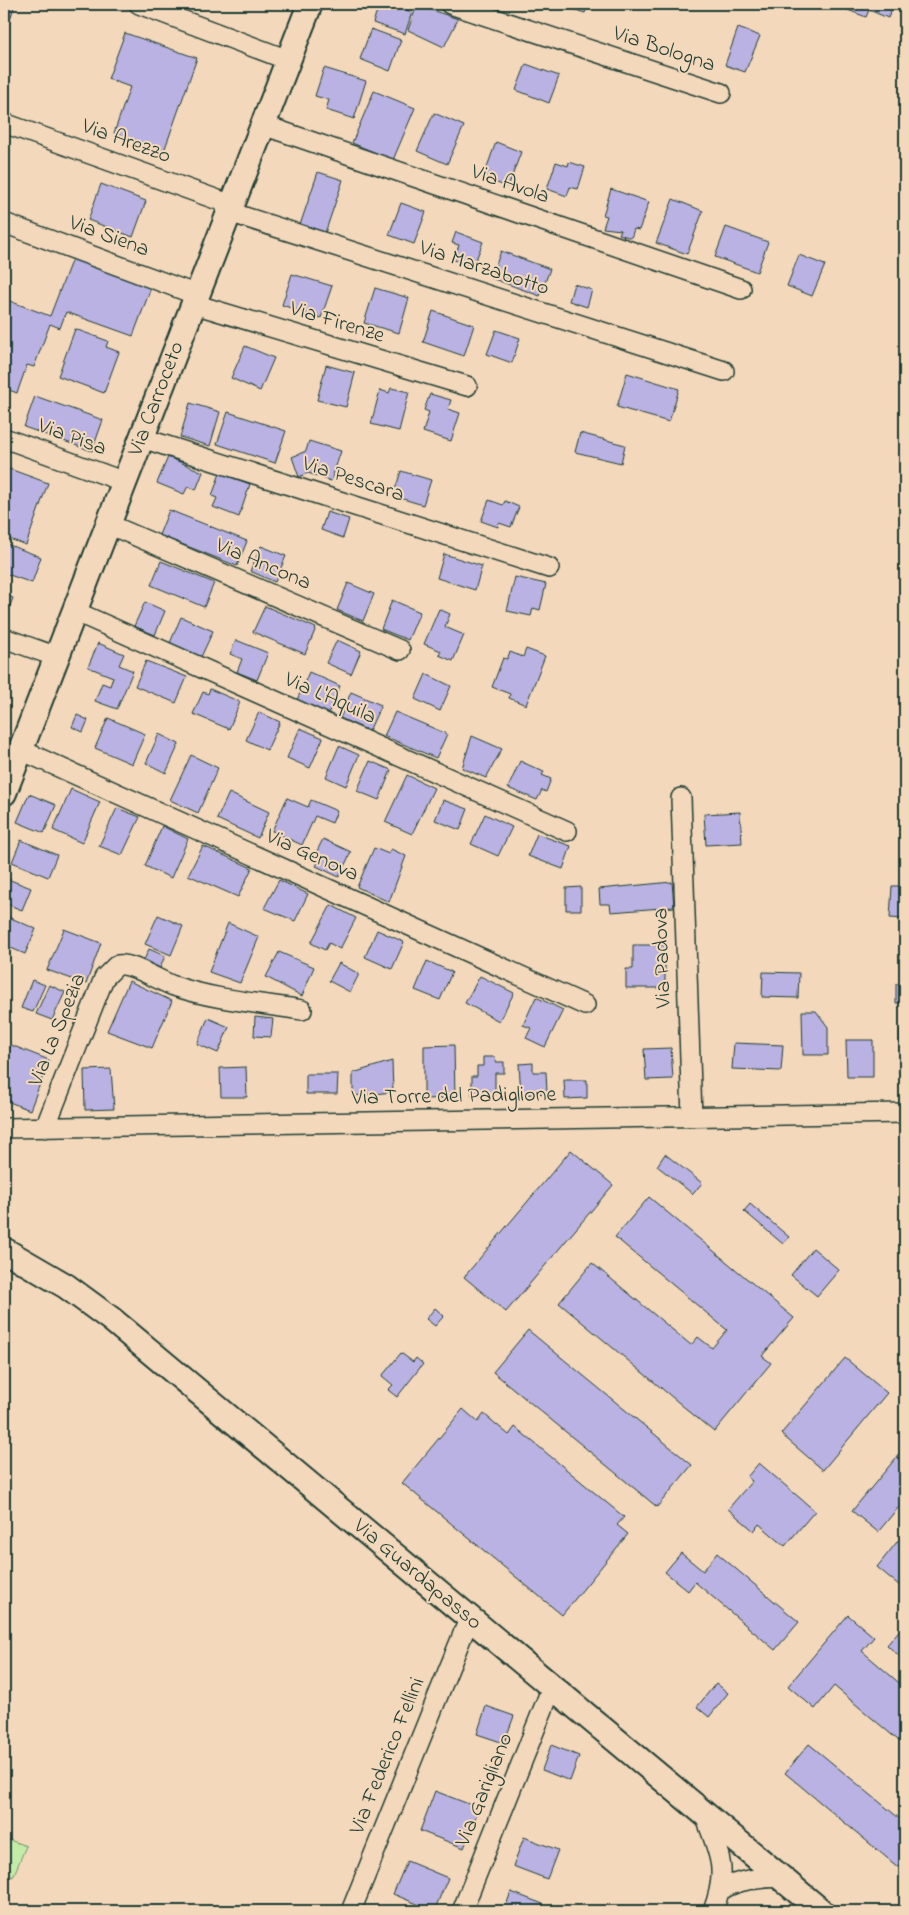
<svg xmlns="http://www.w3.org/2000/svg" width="909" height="1915" viewBox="0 0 909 1915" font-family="'Indie Flower',sans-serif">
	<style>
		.green { fill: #c2eca8; stroke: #70946e }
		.building { fill: #b9b2e3; stroke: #1f3d34 }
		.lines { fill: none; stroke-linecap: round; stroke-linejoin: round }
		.minor-casing { stroke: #1f3d34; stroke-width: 22 }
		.tertiary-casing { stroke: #1f3d34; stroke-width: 28 }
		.minor { stroke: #f4d8bb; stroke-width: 19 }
		.tertiary { stroke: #f4d8bb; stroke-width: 24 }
		.labels { text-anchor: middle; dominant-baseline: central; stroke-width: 4; stroke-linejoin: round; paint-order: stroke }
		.street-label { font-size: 22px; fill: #1f3d34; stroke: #f4d8bb }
	</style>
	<rect width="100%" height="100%" fill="#f4d8bb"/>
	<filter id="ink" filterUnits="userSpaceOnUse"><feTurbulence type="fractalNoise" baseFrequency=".02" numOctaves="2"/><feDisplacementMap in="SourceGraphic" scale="10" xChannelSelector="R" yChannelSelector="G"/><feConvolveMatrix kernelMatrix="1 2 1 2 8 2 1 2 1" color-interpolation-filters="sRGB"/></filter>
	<g filter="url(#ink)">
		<path class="green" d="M4,1838L26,1846L13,1877L4,1873Z"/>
		<path class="building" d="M4,4H15L4,38Z
			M379,4H389L412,12L405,34L373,23Z
			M556,4H588L585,13Z
			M842,4H894L888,18L869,10L866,17L840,7Z
			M417,5L458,19L444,47L408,30Z
			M738,28L760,36L745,72L725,65Z
			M371,29L401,40L390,71L360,59Z
			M125,33L197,58L164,151L114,133L130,87L108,79Z
			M526,64L559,76L549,103L516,90Z
			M324,68L366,81L354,119L326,110L329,100L315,96Z
			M374,91L415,108L393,160L352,143Z
			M434,113L464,126L447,164L417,151Z
			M496,142L521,152L508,187L483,178Z
			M556,162L568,166L569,162L585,167L578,189L570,187L567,196L547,189Z
			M318,172L343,180L325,233L300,225Z
			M101,184L146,201L133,237L88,220Z
			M611,189L649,202L639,230L634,229L631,238L619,234L621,230L603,228L607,216L603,215Z
			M673,199L703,211L687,254L656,243Z
			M401,203L426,212L414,244L389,235Z
			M726,227L768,242L757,272L715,257Z
			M456,232L483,242L473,267L454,260L459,245L452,243Z
			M501,251L550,269L540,296L491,278Z
			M799,255L825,265L812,296L787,286Z
			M73,256L152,285L133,336L66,312L60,328L50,324L34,367L27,365L17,393L4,388V299L50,316Z
			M292,274L332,286L321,318L282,305Z
			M574,284L592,290L587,307L569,301Z
			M375,288L409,298L399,333L364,323Z
			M433,311L474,325L464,356L423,342Z
			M75,329L108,341L106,347L119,352L104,393L58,376Z
			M496,330L520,338L512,363L487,354Z
			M245,346L274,358L260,391L231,378Z
			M326,365L355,373L346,407L317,400Z
			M627,373L679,389L669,422L617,407Z
			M391,388L409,392L399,431L371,424L380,390L389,393Z
			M430,394L451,400L448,409L460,413L451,441L423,432L429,412L424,410Z
			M35,396L103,420L92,451L24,427Z
			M190,403L220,412L210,446L180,437Z
			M228,412L286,431L275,463L217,444Z
			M580,433L625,445L621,463L575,452Z
			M309,441L341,451L331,481L308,473L299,477L292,457L306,451Z
			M168,457L203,472L196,490L188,486L184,494L157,483Z
			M4,467L48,483L26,545L4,537Z
			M401,471L431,480L423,505L393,496Z
			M220,473L250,484L239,517L213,507L217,498L212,496Z
			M489,500L503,505L505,501L519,507L511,527L499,523L498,527L481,521Z
			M169,510L247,541L237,566L159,535Z
			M327,512L349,519L343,538L321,530Z
			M4,543L41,557L32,583L4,573Z
			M261,546L286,556L275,582L250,571Z
			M444,554L482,566L475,590L437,578Z
			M161,561L214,583L204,607L151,585Z
			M515,577L546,584L540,610L533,608L531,616L507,611Z
			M348,583L374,594L363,621L337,610Z
			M4,594L13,598L4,621Z
			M392,600L420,612L408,640L381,629Z
			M145,602L165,611L155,635L134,626Z
			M265,606L316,628L305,654L253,632Z
			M439,609L450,614L445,627L464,635L453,661L439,655L441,651L424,644Z
			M181,617L213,631L201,657L170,643Z
			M236,640L268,653L257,680L237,672L242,659L230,654Z
			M337,640L361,651L351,674L326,663Z
			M98,643L124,654L119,665L133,671L117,709L95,701L102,683L110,686L113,677L88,667Z
			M526,649L545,656L526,705L509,698L510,694L492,687L503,658L507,659L510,652L523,657Z
			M146,661L187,677L176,703L135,686Z
			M309,672L340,686L328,714L297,700Z
			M426,674L451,686L440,711L415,699Z
			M210,689L240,702L229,729L193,714L203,692L208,694Z
			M351,692L381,705L369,731L340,718Z
			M259,712L280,722L267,750L246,740Z
			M395,712L447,734L436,758L384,736Z
			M77,715L88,720L83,732L72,727Z
			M108,718L145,734L132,764L95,748Z
			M300,728L323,738L310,768L287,758Z
			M159,734L179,744L166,773L146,763Z
			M472,736L502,749L486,778L462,768Z
			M339,746L359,755L346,786L326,777Z
			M191,755L218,768L198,813L170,800Z
			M370,761L391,770L379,800L357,791Z
			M520,761L544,772L542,775L551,779L546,792L542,790L537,800L508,788Z
			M407,775L434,788L412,834L385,822Z
			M71,789L100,802L82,843L53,830Z
			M229,793L269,812L258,838L217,819Z
			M29,794L56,805L44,833L17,822Z
			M287,798L308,807L311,800L337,811L332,823L315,816L302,845L272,831Z
			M443,800L468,809L460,830L435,820Z
			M117,808L140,817L122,855L99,846Z
			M740,812L742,843L706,845L704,814Z
			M485,814L512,827L498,856L471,844Z
			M162,826L188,839L171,878L145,866Z
			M537,834L571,846L563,869L528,856Z
			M323,839L351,852L339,877L316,866L321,857L315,855Z
			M21,840L57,855L48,877L12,862Z
			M203,846L252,868L238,897L188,875Z
			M374,848L389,854L391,849L406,856L389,902L357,887Z
			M5,878L31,888L22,910L4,903Z
			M279,880L308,894L295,921L264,908Z
			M672,882L674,907L611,912L610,904H600L599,889Z
			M892,886H905V919L890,918Z
			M581,887V910H566V888Z
			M331,905L356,918L340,949L329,943L325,950L311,943Z
			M4,915L36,929L25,954L4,945Z
			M158,915L183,926L171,955L145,944Z
			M228,923L259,937L240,983L209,972Z
			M64,929L101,943L86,984L47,970Z
			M377,930L404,942L392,969L365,957Z
			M633,945H665V988H626V969H633Z
			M149,949L165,956L160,968L144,960Z
			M279,952L314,967L302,996L266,977Z
			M427,961L452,972L440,1000L415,990Z
			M339,963L359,974L350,992L329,981Z
			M763,972L799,973L798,998L762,997Z
			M480,976L514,993L499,1021L465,1003Z
			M32,980L45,985L33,1012L21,1008Z
			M129,981L172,1001L152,1048L107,1031Z
			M896,984H905V1003H896Z
			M49,985L65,992L52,1020L36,1014Z
			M536,997L563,1010L545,1047L526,1038L531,1028L523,1025Z
			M802,1011H816L828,1027V1055H803Z
			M255,1017L273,1019L271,1037L254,1036Z
			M208,1018L229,1027L218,1053L197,1044Z
			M900,1029H905V1073H899Z
			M846,1040H873V1077H847Z
			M734,1043L783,1045L781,1071L732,1069Z
			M11,1045L49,1060L30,1110L4,1100V1064Z
			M454,1045L455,1098L424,1099V1046Z
			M671,1048L673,1079L646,1080L644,1049Z
			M483,1057H495L496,1062H504V1073H495V1095L472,1096V1076H477V1066H483Z
			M392,1061L393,1092L353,1096V1073Z
			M533,1063V1072H546L547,1093L521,1095L519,1064Z
			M246,1067L247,1097H221L220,1068Z
			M111,1069L114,1109L85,1110L84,1070Z
			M306,1074H338L337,1094H306Z
			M564,1080H587V1098L565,1099Z
			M571,1150L613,1185L506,1312L464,1277Z
			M665,1154L702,1183L693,1194L657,1166Z
			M649,1197L794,1318L762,1356L771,1363L714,1432L559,1303L592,1263L691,1345L698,1337L712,1348L727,1330L615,1237Z
			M750,1204L789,1237L783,1244L744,1211Z
			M813,1248L839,1270L817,1296L791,1275Z
			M435,1308L444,1316L435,1326L426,1319Z
			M528,1330L692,1465L657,1507L493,1372Z
			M401,1353L413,1362L416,1358L423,1364L397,1397L388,1390L393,1385L382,1376Z
			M845,1358L887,1393L823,1470L781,1434Z
			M463,1409L478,1422L484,1414L509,1435L515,1427L624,1517L617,1525L628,1534L562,1615L402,1483Z
			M905,1447V1506L902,1503L878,1532L852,1511Z
			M759,1463L815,1511L785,1546L759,1524L754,1531L728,1509L752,1481L747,1477Z
			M905,1532V1590L877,1567Z
			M681,1553L703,1571L717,1553L799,1622L775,1650L695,1582L688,1591L665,1572Z
			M848,1615L874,1637L862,1651L905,1688V1746L834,1686L815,1709L788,1686Z
			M903,1626L905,1628V1661L887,1645Z
			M716,1683L728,1693L709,1717L697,1707Z
			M486,1706L514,1716L504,1743L477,1734Z
			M809,1744L905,1823V1861L899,1868L785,1773Z
			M551,1745L579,1756L570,1781L542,1770Z
			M435,1791L479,1808L464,1848L420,1831Z
			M524,1837L558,1850L547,1879L513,1866Z
			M407,1861L448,1878L434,1911L393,1894Z
			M511,1892L543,1904L540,1911H504Z"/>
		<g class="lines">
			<g class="minor-casing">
				<path id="minor" d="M139,4L288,60
					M450,4L721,93
					M4,123L232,205
					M263,125L741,289
					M229,212L724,371
					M4,223L197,295
					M194,304L467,386
					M4,438L125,482
					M142,438L549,568
					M108,524L400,650
					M74,611L567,831
					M4,638L57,657
					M21,750L585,1005
					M681,798L692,1117
					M4,1128L905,1113
					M45,1128L104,978L117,965C132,962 159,981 174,986C215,1000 259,1003 302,1010
					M704,1813C719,1853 729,1869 713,1911
					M721,1890C739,1879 760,1878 781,1877
					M351,1911L469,1619
					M462,1911L552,1687"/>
			</g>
			<g class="tertiary-casing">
				<path id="tertiary" d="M4,793L310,4
					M4,1250L66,1286L111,1319L821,1911"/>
			</g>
			<use href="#minor" class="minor"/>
			<use href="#tertiary" class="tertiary"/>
		</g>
	</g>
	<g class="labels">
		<g class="street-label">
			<text transform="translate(664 50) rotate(18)">Via Bologna</text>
			<text transform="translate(126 142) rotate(20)">Via Arezzo</text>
			<text transform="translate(510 185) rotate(19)">Via Avola</text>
			<text transform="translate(109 237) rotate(20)">Via Siena</text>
			<text transform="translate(484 269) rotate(18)">Via Marzabotto</text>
			<text transform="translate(337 323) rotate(17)">Via Firenze</text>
			<text transform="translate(157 399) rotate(-69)">Via Carroceto</text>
			<text transform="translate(72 438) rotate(20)">Via Pisa</text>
			<text transform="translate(353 480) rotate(18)">Via Pescara</text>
			<text transform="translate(263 565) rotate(23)">Via Ancona</text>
			<text transform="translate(330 699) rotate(24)">Via L'Aquila</text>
			<text transform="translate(312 856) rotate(24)">Via Genova</text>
			<text transform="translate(663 958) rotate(-92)">Via Padova</text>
			<text transform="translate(58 1030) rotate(-68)">Via La Spezia</text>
			<text transform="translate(454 1097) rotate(-1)">Via Torre del Padiglione</text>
			<text transform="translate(417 1575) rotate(40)">Via Guardapasso</text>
			<text transform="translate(388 1756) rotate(-68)">Via Federico Fellini</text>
			<text transform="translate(485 1790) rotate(-68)">Via Garigliano</text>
		</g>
	</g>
	<rect width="909" height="1915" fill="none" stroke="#f4d8bb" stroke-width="20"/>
	<rect x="10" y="10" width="889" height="1895" fill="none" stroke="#1f3d34" stroke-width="2" filter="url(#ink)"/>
</svg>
